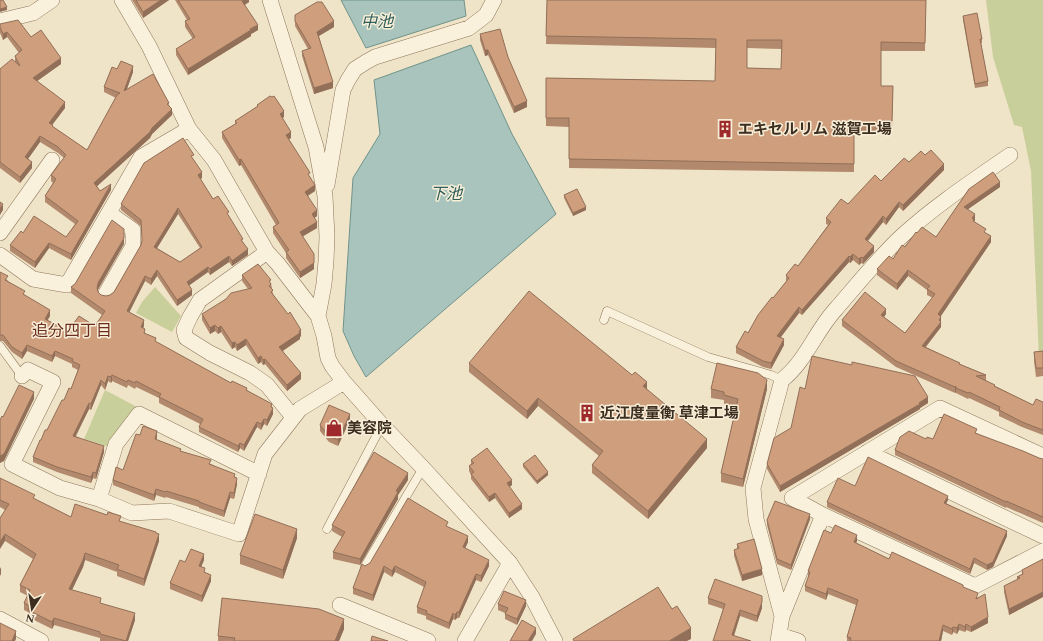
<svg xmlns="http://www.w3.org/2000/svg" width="1043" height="641" viewBox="0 0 1043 641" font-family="Spectral,'Noto Sans JP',serif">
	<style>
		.green { fill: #c9cf9b }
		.water { fill: #a9c4bc; stroke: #6f938a }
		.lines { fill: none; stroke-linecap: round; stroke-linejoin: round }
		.service-casing { stroke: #8d765c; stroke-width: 9 }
		.minor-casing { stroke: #8d765c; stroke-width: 16 }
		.service { stroke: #faf1dc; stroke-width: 8 }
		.minor { stroke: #faf1dc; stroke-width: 15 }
		.wall { fill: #b2896c; fill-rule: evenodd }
		.shaded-wall { fill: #916f58 }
		.building { fill: #cf9f7d; stroke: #916f58; fill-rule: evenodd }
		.labels { text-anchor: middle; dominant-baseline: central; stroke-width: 3; stroke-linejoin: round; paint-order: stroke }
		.poi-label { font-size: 15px; font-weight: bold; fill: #3d2e20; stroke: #f7eed8; text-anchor: start }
		.water-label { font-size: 16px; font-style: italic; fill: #2f5d5a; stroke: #f7eed8 }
		.neighbourhood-label { font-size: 16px; fill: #6b2e1e; stroke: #f7eed8 }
	</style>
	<rect width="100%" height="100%" fill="#f0e4c8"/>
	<path class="green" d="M986,0H1043V358L1039,359L1031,171L1022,127L1014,125L993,57Z
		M155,287L181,316L172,332L136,313L142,302Z
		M105,390L137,407L109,447L84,439Z"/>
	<path class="water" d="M341,0H464L466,16L366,48Z
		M471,45L512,134L556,214L366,377L354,356L343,331L353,178L380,134L374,80Z"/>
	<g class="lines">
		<g class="service-casing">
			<path id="service" d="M604,320L607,311L708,357L771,375L782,380
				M0,346L22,376
				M327,529L382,425
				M365,566L423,468"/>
		</g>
		<g class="minor-casing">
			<path id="minor" d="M122,0L149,46L189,129L214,160L267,252L278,264L318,316L324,336L328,358L332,366L344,382L382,425L423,468L510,563L532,597L555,641
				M270,0L316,147L325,196L327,237L326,261L324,284L318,316
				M0,21L33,13L52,0
				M327,185L343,90L348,80L355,69L366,62L375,57L469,28L486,15L494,0
				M0,233L52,160
				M267,252L200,300L190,317L184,330L186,338L210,353L250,373L267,385L293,417
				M0,255L33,279L67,285L141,157L189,129
				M106,293L133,246V230L109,213
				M22,376L28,370L53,382L12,464L60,488L99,499L132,513L169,511L239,534L265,454L300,409L344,382
				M867,452L1043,536
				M1043,456L940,408L792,498L823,515L975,586L1043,551
				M99,499L116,444L139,414L259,474
				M340,605L428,641
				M782,616L756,519L753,488L782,380C806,361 815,332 835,310C857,285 878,258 903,235C936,205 974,180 1010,155
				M0,619L41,641
				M779,635L798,641
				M465,641L510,563
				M778,641L782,616L823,515"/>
		</g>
		<use href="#service" class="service"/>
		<use href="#minor" class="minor"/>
	</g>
	<path class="wall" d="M132,0H169L143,18Z
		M175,0H249V2L245,5L258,30L251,34V36L188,75L176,55V49L193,39L185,27V21L187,20Z
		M547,0H926L925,51H881V86H893L892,130H880V133L854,132V172L569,168V127L546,126V78L715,81L716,48L546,44ZM747,48L782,49L781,69L747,68Z
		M295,15L334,27L319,36L333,88L314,94L302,56V51L308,49L295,26Z
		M963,16L982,39V43H981L988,81V86L975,88L963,20Z
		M0,24L31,37L61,64L37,81L65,108L52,125L53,127L87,150L116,98L104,92V87L117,69L133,72L127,89L169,106L172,115L152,134L150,138L97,186L100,191L111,190L71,260L49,248L35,268L10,251V245L23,233L66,237L75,224L45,202V196L53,183L51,181V175L64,158L58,153L40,142L28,159L32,168L20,183L0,168V69L15,62V56L19,53L7,37L3,40L0,33Z
		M480,34L508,57L527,107L514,113L488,55L485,56L480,40Z
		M257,105L284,117L282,118L291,138L289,139L310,178L315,191L308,196L317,216L314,218L317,228L303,236L314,269L300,278L286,258V253L273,233V227L276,225L241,165L239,166L222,138V132L235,124V121L257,107Z
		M925,155L944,170L903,211L899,207L886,225L883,222L868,241L874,252L863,264L861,263L859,265L853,260L850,263L849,262L802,315L799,313L781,337L784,345L771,369L763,367L736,353V347L748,333L773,298L786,282V275L798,266L828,225L826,224V218L909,162Z
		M194,160L202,178L200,179L213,199L229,217L243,242L248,255L232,266L229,262L210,275L208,272L189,285L192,295L177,306L157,276L151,285L145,281L129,312L144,326L143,328L145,333L156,342L231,383L247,390L272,408L273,414L267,426L264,424L261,430L257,427L244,451L240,448L238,452L199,432V427L200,424L159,403V398L136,387L135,389L128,385L127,388L112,381L111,383L108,381L105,390L101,385L91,410L89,409L76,436L104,452L96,479L93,478L91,483L57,472L33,462V457L41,440L64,400L71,389L78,370L72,367V364L55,356L52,362L27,351L22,359L12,352L3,341H0V272L8,281L50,316L47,320L68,331L95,326L102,315L71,293V287L124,244L98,290V292L101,295L106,296L110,295L114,292L141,245L142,241L141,226L121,210V204ZM178,214L200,248L180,262L157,248Z
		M1000,187L968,209L975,220L974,222L991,242L941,316V327L926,347L960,364L986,375V381L995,386L1033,405L1043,402V435L1022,427L999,416V412L969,398L968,399L956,393V392L955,393L896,367L842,326V320L886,314L884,317L905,333L933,298L927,295V290L908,276L897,290L877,275V269L893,259L917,233L936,237L969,189Z
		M564,195L586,210L573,216L564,198Z
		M242,275L271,283L273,294L301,336L300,337V339L283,351L301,379L287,391L265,364L263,365L261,362L258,364L246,345L237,351L235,347L232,349L221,332L218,334L215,331L210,334L202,320V314L248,289L242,281Z
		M1043,351V376L1036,377L1034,361V352Z
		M469,363L647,389L707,448L648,519L592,473V465L599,456L538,406L527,419L469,372Z
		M711,389H767L743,487L721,482V473L736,407L724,404V400L711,398Z
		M805,389L928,403L920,408V409L780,492L767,469V464L791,428Z
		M350,420L338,446L329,442L320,431V425Z
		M977,434L1039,458L1043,459V523L1006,507V508L895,455V450L926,439H933Z
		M140,435L157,437L156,440L211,464L235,477L237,484L234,499L230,498L224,517L199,508V507L166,497L165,498L156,495L154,501L113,485V480L123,470Z
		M471,460L512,485L509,487L522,509L509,518L495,498L489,502L471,479V475L469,471V466L471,464Z
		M523,464L548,475L537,484L523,467Z
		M0,478L35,499L71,517L121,522L156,533L159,541L144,586L117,576V572L85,560L83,567L72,590L135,620L128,641H100V638L54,625L52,629L28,617V612L24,610V603L28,596L20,592V585L33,559L5,541V510L0,507Z
		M408,480L398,495V499L360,565L333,559V552L342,537L332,531V525Z
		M855,486L948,500L946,503L1007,536L993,567L987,570L974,563L970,574L827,507V502Z
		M810,519L791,570L777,564L767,525V520Z
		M448,527L468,542L465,548L489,566L481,582L476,580L459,618H457L455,620L453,619L449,629L426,619V616L417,613V607L424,587L395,572L392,577L384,572L373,601L353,594V588L365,566Z
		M831,533L857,541L856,543L889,559L963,587L978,598L988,623L971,632L966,630L965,632L959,630L957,634L953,632L952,635L943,631L941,641H847V637L856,605L828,594L826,600L805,591V586L809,577H808V571Z
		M297,538L283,579L240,564V555Z
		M737,544L762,575L742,581L734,556V550L737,549Z
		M1043,559V597L1009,615L1004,592V586L1017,580V577L1022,574V570Z
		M204,560L201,567L211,581L202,602L170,589V583L185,562Z
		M708,598L762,608L757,622L740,616L734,636L713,641L723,609L708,604Z
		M498,604L526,606L517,625L505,619V613L498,610Z
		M344,629L339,641H218V636Z"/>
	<path class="shaded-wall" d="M161,0H169L143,18V12Z
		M243,0H249V2L242,6V1Z
		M7,7V10L0,12V9Z
		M334,21V27L317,37V32Z
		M258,25V30L251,34V36L188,75V69Z
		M7,32V37L3,40V34Z
		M485,50H488V55L485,56Z
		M61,58V64L33,84V78Z
		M133,66V72L124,97V91Z
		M333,82V88L314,94V88Z
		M527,101V107L514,113V107Z
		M65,102V108L49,129V123Z
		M172,109V115L152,134L150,138L94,189V183Z
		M284,111V117L280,120V114Z
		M291,132V138L286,141V135Z
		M40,136V142L25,163V157Z
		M241,159V165L239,166V160Z
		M32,162V168L20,183V177Z
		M944,164V170L903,211V205Z
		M202,172V178L198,181V175Z
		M1000,182V187L964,212V207Z
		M111,184V190L71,260V254Z
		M315,185V191L305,197V192Z
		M899,202V207L886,225V219Z
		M3,204V210L0,215V209Z
		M586,207V210L573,216V213Z
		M178,208V214L154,253V247Z
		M317,210V216L312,220V214Z
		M975,214V220L974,222L973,227L972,218Z
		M883,216V222L865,244V239Z
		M317,222V228L300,238V232Z
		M991,236V242L938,320V314Z
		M124,238V244L98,289L97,293V288L98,283Z
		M49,243V248L35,268V262Z
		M874,246V252L863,264V258Z
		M248,249V255L232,266V261Z
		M314,254V269L300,278V272Z
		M853,254V260L850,263V257Z
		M229,256V262L210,275V269Z
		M849,256V262L802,315V310Z
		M861,257V263L859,265V259Z
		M208,267V272L187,287V282Z
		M157,270V276L151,285V279Z
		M908,270V276L897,290V284Z
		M145,276V281L127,317V311Z
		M192,290V295L177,306V300Z
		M799,307V313L777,342V336Z
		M886,309V314L881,321V315Z
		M50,310V316L45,325V319Z
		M941,317V327L922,351V346Z
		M144,320V326L141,333V327Z
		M215,325V331L210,334V328Z
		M221,326V332L218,334V328Z
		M301,330V336L300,337V339L279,353V347Z
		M246,339V345L237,351V345Z
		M784,339V345L771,369V363Z
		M235,342V347L232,349V343Z
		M27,345V351L22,359V353Z
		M55,351V356L52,362V356Z
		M261,356V362L258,364V358Z
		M265,359V364L263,365V360Z
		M301,373V379L287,391V385Z
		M112,375V381L111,383V377Z
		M108,376V381L105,390V384Z
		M101,380V385L91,410V404Z
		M767,380V389L743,487V479Z
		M647,382V390L643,386Z
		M956,386V392L955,393V387Z
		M34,392V399L4,461L0,463V456Z
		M928,397V403L920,408V409L780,492V486Z
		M538,398V406L527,419V411Z
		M89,403V409L73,441V436Z
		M273,408V414L267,426V420Z
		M350,414V420L338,446V440Z
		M264,419V424L261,430V424Z
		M257,422V427L244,451V445Z
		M157,431V437L155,445V439Z
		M707,439V448L648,519V511Z
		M240,443V448L238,452V446Z
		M104,446V452L96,479V473Z
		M93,472V478L91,483V477Z
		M548,472V475L537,484V481Z
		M408,473V480L398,495V499L360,565V559L396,491Z
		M237,478V484L234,499V493Z
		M512,480V485L507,489V483Z
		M156,489V495L154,501V495Z
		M230,492V498L224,517V511Z
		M495,493V498L489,502V497Z
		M948,496V500L944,508V503Z
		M522,504V509L509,518V513Z
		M810,514V519L791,570V565Z
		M297,529V538L283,579V570Z
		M1007,531V536L993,567L987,570V565Z
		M5,534V541L0,549V542Z
		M159,534V541L144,586V579Z
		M857,535V541L854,547V542Z
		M468,536V542L463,553V547Z
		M85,553V560L83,567L69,596V589Z
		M204,554V560L199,572V566Z
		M974,558V563L970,574V569Z
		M489,560V566L481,582V576Z
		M384,566V572L373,601V595Z
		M395,566V572L392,577V571Z
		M1,567V574L0,576V569Z
		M762,569V575L742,581V575Z
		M476,574V580L459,618V612Z
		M211,575V581L202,602V596Z
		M828,588V594L826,600V594Z
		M1043,592V597L1009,615V609Z
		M526,600V606L517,625V619Z
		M762,602V608L757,622V616Z
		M740,610V616L732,641V635Z
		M457,612V618L455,620V615Z
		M135,613V620L128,641H126Z
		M453,613V619L449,629V623Z
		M988,617V623L971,632V627Z
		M54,618V625L52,629V622Z
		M344,619V629L339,641H335Z
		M959,624V630L957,634V628Z
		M966,624V630L965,632V627Z
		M943,625V631L941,641H939Z
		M953,627V632L952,635V629Z
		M536,628V634L532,641H528Z
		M691,628V639L687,641H669Z
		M16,631V639L15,641H12Z"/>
	<path class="building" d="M0,0H3L7,7L0,9Z
		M136,0H161L143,12Z
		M178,0H243L242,1L258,25L250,29L251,30L188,69L176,49L195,37L185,21L190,19Z
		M547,0H926L925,43L881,42V86H893L892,121H880V124H854V164L569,159V118H546V78L715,81L716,39L546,36ZM747,40H782L781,69L747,68Z
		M317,2H322L334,21L317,32L333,82L314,88L302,51L311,48L295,21V15Z
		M977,13L982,39H980L988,81L975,84L963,16Z
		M18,20L31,37L41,30L61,58L33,78L65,102L49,123L53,125L52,126L87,150L117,95L120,93L104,87L112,67L117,69L121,61L133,66L124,91L153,74L169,103L167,104L172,109L152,128L150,132L94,183L100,191L111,184L71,254L49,243L35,262L10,245L21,231L23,233L34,216L66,237L78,221L45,196L56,179L51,175L66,155L58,147L40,136L25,157L32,162L20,177L0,162V69L12,59L20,66L15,56L22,50L7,32L3,34L0,27V24Z
		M500,29L508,57L527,101L514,107L488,50H485L480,34Z
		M270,96L272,97L274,96L284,111L280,114L291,132L286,135L309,171L310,173L308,174L315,185L305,192L317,210L312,214L317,222L300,232L314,254V263L300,272L286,252L289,250L273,227L279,223L241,159L239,160L222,132L237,123L235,121L258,106L257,105Z
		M183,138L194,155L191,156L202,172L198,175L213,199L218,196L229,212L227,213L243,239L241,240L248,249L232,261L229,256L210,269L208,267L187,282L192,290L177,300L157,270L151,279L145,276L127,311L144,320L141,327L145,329L144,333L156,338L155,341L231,383L232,381L247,388L246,390L272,404L271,407L273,408L267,420L264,419L261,424L257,422L244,445L240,443L238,446L199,427L203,419L159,397L161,394L136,381L135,383L128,380L127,382L112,375L111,377L108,376L105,384L101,380L91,404L89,403L73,436L104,446L96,473L93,472L91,477L57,467L33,457L40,440H41L45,430H47L62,400H64L69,388L71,389L80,365L72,361L73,359L55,351L52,356L27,345L22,353L12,347L3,335H0V272L8,276L5,280L25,291L23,294L50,310L45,319L68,331L79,316L95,326L105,311L71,287L75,284L112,220L124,229V238L98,283L97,288L98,292L101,295L106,296L110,295L114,292L141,245L142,240L141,220L121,204L144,163ZM178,208L202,247L180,262L154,247Z
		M931,150L944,164L903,205L899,202L886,219L883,216L865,239L874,246L863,258L861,257L859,259L853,254L850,257L849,256L802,310L799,307L777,336L784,339L771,363L763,361L736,347L745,331L748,333L758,315L772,297L773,298L789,278L786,275L795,264L798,266L831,222L826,218L841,199L848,204L875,175L881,181L904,158L909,162L921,151L925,155Z
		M993,172L1000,182L964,207L975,214L972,218L974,220L973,221L986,229L984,232L991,236L938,314L941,317L939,320L941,322L922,346L960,363L959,364L986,375L976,376L995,385L994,386L1033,405L1036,399L1043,402V430L1022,422L999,410L1000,407L969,392L968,393L956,388V386L955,387L896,361L842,320L865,292L886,309L881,315L905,333L935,294L927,289L930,286L908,270L897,284L877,269L889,256L893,259L902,245L905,247L916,232L917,233L922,227L936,237L969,189Z
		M577,189L586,207L573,213L564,195Z
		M0,202L3,204L0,209Z
		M258,264L271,280L269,281L271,284L269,286L273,290L271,292L288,314L290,312L301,330L299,331L300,333L279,347L301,373L287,385L265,359L263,360L261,356L258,358L246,339L237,345L235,342L232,343L221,326L218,328L215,325L210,328L202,314L226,299L231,293L252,288L242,275Z
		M529,291L632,375L635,372L647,382L643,386L707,439L648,511L592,465L603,451L538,398L527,411L469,363Z
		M1043,351V368H1036L1034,352Z
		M812,356L852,365V362L915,376L928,397L919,403L920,404L780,486L767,464L774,438L791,428L800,387L805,389Z
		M717,363L758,373L767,380L743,479L721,473L738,399L724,395V392L711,389Z
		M19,385L34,392L4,454L0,456V420L2,416L3,417Z
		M329,405L350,414L338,440L329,436L320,425Z
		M944,414L977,429L975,433L1023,451L1039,458L1043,459V517L1006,501V502L895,450L900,437L909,431L926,439L927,437L933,439Z
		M143,426L157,431L155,439L181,449L180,451L211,460L209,464L235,474L234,477L237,478L234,493L230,492L224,511L199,502V501L166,491L165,492L156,489L154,495L113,480L116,467L123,470L136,434L140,435Z
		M487,448L512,480L507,483L522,504L509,513L495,493L489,497L471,474L474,472L469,466L474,463L471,460Z
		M374,452L408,473L396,491L398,492L360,559L333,552L345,532L332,525Z
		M535,455L548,472L537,481L523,464Z
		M868,457L948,496L944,503L1007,531L993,562L987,565L974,558L970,569L827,502L838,478L855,486Z
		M0,478L35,495L33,498L71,517L75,504L107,515L108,512L121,516L119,521L156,532V533L159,534L144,579L117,569L119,565L85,553L83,560L69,589L101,598L100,603L135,613L126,641L100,634V632L54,618L52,622L28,610L30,606L24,603L30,590L20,585L36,554L5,534L0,542V518L9,504L0,500Z
		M408,498L448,522L446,526L468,536L463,547L489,560L481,576L476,574L459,612H457L455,615L453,613L449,623L426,613L427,611L417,607L426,582L395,566L392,571L384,566L373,595L353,588L362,564L365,566L370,563Z
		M775,501L810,514L791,565L777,559L767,520Z
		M255,514L297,529L283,570L240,555Z
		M835,525L857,535L854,542L889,559L892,552L963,585V587L978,593L976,599L985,594L988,617L971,627L966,624L965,627L959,624L957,628L953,627L952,629L943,625L939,641H850L851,638L847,637L858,600L828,588L826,594L805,586L810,572L808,571L824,530L831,533Z
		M754,539L762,569L742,575L734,550L739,548L737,544Z
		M191,549L204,554L199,566L205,568L204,572L211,575L202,596L170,583L180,560L185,562Z
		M1043,559V592L1009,609L1004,586L1020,578L1017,577L1023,574L1022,570Z
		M715,579L762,596V602L757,616L740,610L732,635L751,641H713L725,604L708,598Z
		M658,587L672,609L677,606L691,628L669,641H574L573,639Z
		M504,591L526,600L517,619L505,614L508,608L498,604Z
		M222,598L319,609L344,619L335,641H234L235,638L218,636Z
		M522,620L536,628L528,641H510Z
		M0,623L16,631L12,641H0Z
		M372,636L388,641H371Z"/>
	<defs>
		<g id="building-bare" transform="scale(1.38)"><path d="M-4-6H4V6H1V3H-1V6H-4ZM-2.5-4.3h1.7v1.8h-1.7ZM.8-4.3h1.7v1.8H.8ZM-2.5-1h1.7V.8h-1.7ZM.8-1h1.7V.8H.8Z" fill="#9e2a2b" stroke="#f7eed8" stroke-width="2.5" paint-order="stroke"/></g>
		<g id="shop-bare" transform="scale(1.38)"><path d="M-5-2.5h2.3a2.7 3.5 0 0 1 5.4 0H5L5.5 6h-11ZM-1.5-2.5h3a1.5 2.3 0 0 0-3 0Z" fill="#9e2a2b" stroke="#f7eed8" stroke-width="2.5" paint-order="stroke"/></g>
	</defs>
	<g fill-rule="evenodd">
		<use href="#building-bare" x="725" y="129"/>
		<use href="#building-bare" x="587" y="413"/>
		<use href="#shop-bare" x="334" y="428"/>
	</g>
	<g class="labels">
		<g class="poi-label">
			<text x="738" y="129">エキセルリム 滋賀工場</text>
			<text x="600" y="413">近江度量衡 草津工場</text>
			<text x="347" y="428">美容院</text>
		</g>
		<g class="water-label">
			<text x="377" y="22">中池</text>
			<text x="446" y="194">下池</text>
		</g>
		<g class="neighbourhood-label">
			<text x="72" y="331">追分四丁目</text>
		</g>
	</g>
	<g transform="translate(32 609) rotate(192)" stroke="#f7eed8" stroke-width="3" paint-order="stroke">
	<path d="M0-3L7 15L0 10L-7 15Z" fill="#3d2e20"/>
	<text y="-6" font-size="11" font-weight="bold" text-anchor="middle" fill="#3d2e20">N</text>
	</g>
</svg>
